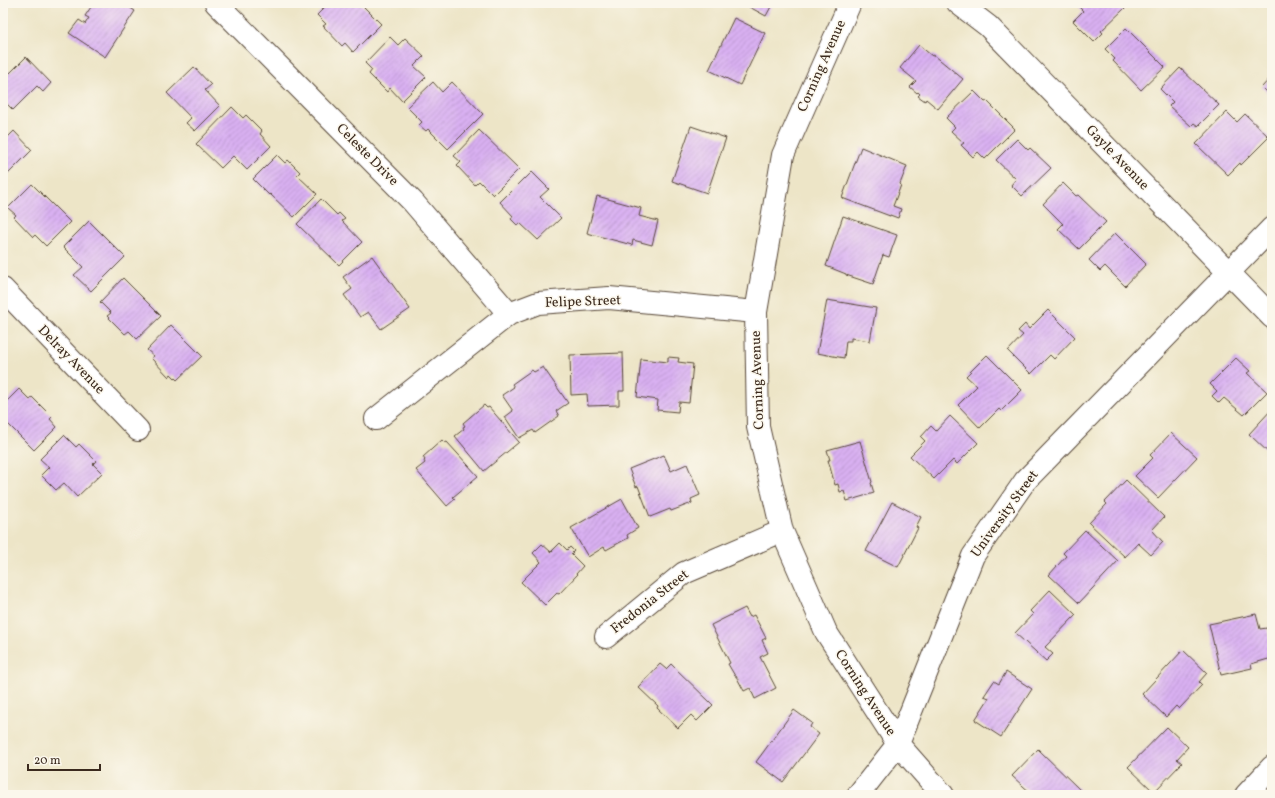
<svg xmlns="http://www.w3.org/2000/svg" width="1275" height="798" viewBox="0 0 1275 798" font-family="Vollkorn,serif">
	<style>
		.building { fill: url(#building-hatch) }
		.lines { fill: none; stroke-linecap: round; stroke-linejoin: round }
		.street-casing { stroke: #564637; stroke-width: 24 }
		.street { stroke: #fff; stroke-width: 22 }
		.labels { text-anchor: middle; dominant-baseline: central; stroke-width: 3; stroke-linejoin: round; paint-order: stroke }
		.street-label { font-size: 14px; fill: #3b2a1e; stroke: #fbf7ec }
	</style>
	<defs>
		<pattern id="building-hatch" width="6" height="6" patternUnits="userSpaceOnUse"><rect width="6" height="6" fill="#d9b0f2"/><path d="M-1 1l2-2M0 6l6-6M5 7l2-2" fill="none" stroke="#b18fc3"/></pattern>
	</defs>
	<rect width="100%" height="100%" fill="#fbf7ec"/>
	<filter id="ink" filterUnits="userSpaceOnUse"><feTurbulence type="fractalNoise" baseFrequency=".025" numOctaves="2"/><feDisplacementMap in="SourceGraphic" scale="8" xChannelSelector="R" yChannelSelector="G"/><feConvolveMatrix kernelMatrix="1 2 1 2 8 2 1 2 1" color-interpolation-filters="sRGB"/></filter>
	<filter id="wash" filterUnits="userSpaceOnUse"><feTurbulence type="fractalNoise" baseFrequency=".012" numOctaves="4" result="noise"/><feDisplacementMap in="SourceGraphic" scale="16" xChannelSelector="R" yChannelSelector="G"/><feGaussianBlur stdDeviation="0.9" result="paint"/><feColorMatrix in="noise" values="0 0 0 0 0 0 0 0 0 0 0 0 0 0 0 0 0 1.4 0 .05"/><feComposite in="paint" operator="in"/></filter>
	<g filter="url(#wash)">
		<rect width="100%" height="100%" fill="#ede5c7"/>
		<g id="blocks">
			<path class="building" d="M86,3H123L135,11L105,57L69,33L79,20L85,24L89,18L85,16L91,7Z
				M329,3H360L381,24L353,52L345,43L342,46L323,26L326,24L317,15Z
				M742,3H773L766,16Z
				M1075,3H1120L1125,8L1101,31L1103,33L1094,42L1073,21L1083,11Z
				M734,18L765,33L740,85L709,70Z
				M1126,28L1165,67L1141,90L1113,61L1115,59L1105,49Z
				M390,37L398,45L405,38L424,56L414,66L426,77L402,101L390,88L387,92L369,74L372,70L365,63Z
				M919,45L932,56L934,55L963,79L938,109L926,99L925,101L918,96L920,94L918,92L917,93L910,87L916,81L900,68Z
				M26,57L51,83L43,92L37,86L13,110L3,100V70L5,68L10,73Z
				M194,67L211,85L205,90L220,106L195,131L186,123L191,118L167,93Z
				M1180,68L1219,105L1198,126L1194,123L1191,126L1169,106L1173,102L1160,89Z
				M1272,76V97L1262,87Z
				M433,82L442,92L452,82L483,114L448,149L428,129L426,131L419,125L422,122L407,107Z
				M974,91L985,102L987,101L1015,129L985,159L978,152L973,157L961,145L964,143L951,131L955,127L946,118Z
				M232,107L243,118L246,115L262,131L260,134L271,146L247,170L233,156L221,168L196,144Z
				M1227,112L1237,122L1245,114L1269,137L1241,165L1240,163L1228,175L1196,144Z
				M691,126L726,138L707,193L672,181Z
				M479,130L519,169L493,195L479,181L475,185L457,166L461,162L454,156Z
				M14,131L32,150L3,179V142Z
				M1017,139L1028,150L1030,148L1051,168L1022,196L1011,185L1016,179L996,160Z
				M861,147L907,166L900,184L901,185L893,206L901,209L898,218L890,215V216L842,198Z
				M277,155L285,163L288,160L300,172L297,175L317,194L294,217L270,194L269,195L253,179Z
				M532,172L549,189L540,197L561,218L538,240L520,223L517,225L511,219L513,216L500,202L524,178L525,179Z
				M1063,183L1076,196L1078,195L1106,222L1079,249L1058,229L1063,224L1043,204Z
				M32,184L70,222L46,246L35,235L33,237L14,217L16,215L8,208Z
				M597,196L641,208L639,216L658,221L652,245L633,240L632,245L587,233Z
				M321,199L337,215L339,213L345,219L342,221L362,242L339,265L297,224Z
				M843,216L897,235L889,257L883,255L873,284L846,275V274L826,266Z
				M89,221L125,257L91,291L74,275L83,267L63,247Z
				M1115,233L1146,264L1125,286L1105,266L1100,271L1089,260Z
				M372,256L410,309L381,329L368,312L360,317L344,295L352,289L343,277Z
				M123,278L161,316L137,339L129,331L125,334L107,316L111,313L100,302Z
				M827,300L876,308L870,341L851,338V341H846L844,358L817,353Z
				M1048,310L1075,337L1054,359L1050,355L1031,374L1008,351L1023,335L1018,331L1025,324L1029,329Z
				M171,325L202,356L177,380L171,374L169,377L151,358L154,356L147,350Z
				M623,353L624,391H619V405L588,406L587,394L571,395L570,355Z
				M987,355L1022,390L1001,411L999,409L980,428L958,405L977,386L966,376Z
				M668,357L679,358L678,362L693,364L689,403L679,402L678,412L657,410L658,400L637,397L641,359L668,362Z
				M1236,358L1250,371L1247,373L1267,392L1244,415L1224,398L1219,403L1212,396L1217,391L1210,384Z
				M543,367L568,403L556,411L559,416L535,433L533,430L519,438L505,417L513,411L502,395L514,387L512,384L532,370L534,372Z
				M19,389L30,400L32,397L52,417L50,419L57,427L34,450L3,419V405Z
				M484,405L487,408L489,407L519,442L484,471L455,436L464,429L463,427L465,426L463,423Z
				M1272,409V456L1249,434Z
				M950,416L978,443L957,464L953,460L934,479L910,456L925,441L921,437L931,426L936,431Z
				M1171,433L1197,457L1158,498L1135,476L1153,458L1150,455Z
				M64,435L76,447L79,444L96,461L93,464L102,473L77,497L64,483L56,490L41,475L49,467L40,459Z
				M442,440L445,443L447,442L478,476L453,497L455,499L447,506L416,470L425,463L424,461L425,460L423,457Z
				M860,441L872,482L871,483L874,493L847,501L844,491L840,492L838,484L835,485L828,460H830L827,450Z
				M664,455L671,471L687,464L700,495L691,499L692,503L671,511L670,509L650,517L638,486L636,487L629,469Z
				M1126,480L1164,517L1152,530L1163,542L1151,555L1138,543L1125,557L1089,523L1107,504L1105,502Z
				M622,499L638,528L627,535L628,538L606,550L604,547L588,557L571,528Z
				M892,502L921,517L916,527L918,528L898,567L866,551Z
				M1085,530L1118,561L1079,603L1049,575L1066,556L1063,553Z
				M560,543L567,550L570,547L574,551L571,554L583,566L576,574L577,575L559,594L557,593L545,605L521,582L541,562L533,553L542,544L551,552Z
				M1050,590L1076,615L1045,647L1053,654L1046,661L1015,633L1033,614L1030,611Z
				M745,608L750,617L754,615L766,638L762,640L768,653L760,657L776,688L755,699L750,688L744,691L736,676H735L728,664L730,663L711,625Z
				M1256,614L1260,629L1267,628L1272,648V658L1251,664L1252,668L1221,675L1209,624Z
				M1183,650L1207,673L1199,682L1202,685L1179,709L1176,706L1166,717L1142,694Z
				M660,664L666,669L671,664L713,705L697,721L691,715L678,728L657,708L658,706L638,687Z
				M1006,672L1032,689L1001,737L975,720L989,698L984,696L994,681L999,684Z
				M794,710L812,723L810,727L819,734L783,782L756,762Z
				M1167,727L1188,747L1177,759L1182,763L1154,792L1128,767Z
				M1038,749L1080,790L1075,795H1033L1012,776Z"/>
		</g>
	</g>
	<g filter="url(#ink)">
		<use href="#blocks" fill-opacity="0" stroke="#564637" stroke-width="1"/>
		<g class="lines">
			<g class="street-casing">
				<path id="street" d="M216,3L413,202L509,314
					M850,3L783,155L756,312L758,427L782,531L826,632L898,744L943,795
					M958,3L988,26L1272,317
					M3,289L138,430
					M376,419L509,314L538,303L609,298L756,312
					M606,637L684,573L782,531
					M858,795L898,744L973,556L1025,481L1272,228
					M1246,795L1272,767"/>
			</g>
			<use href="#street" class="street"/>
		</g>
	</g>
	<g class="labels">
		<g class="street-label">
			<text transform="translate(822 66) rotate(-66)">Corning Avenue</text>
			<text transform="translate(367 155) rotate(45)">Celeste Drive</text>
			<text transform="translate(1117 158) rotate(46)">Gayle Avenue</text>
			<text transform="translate(583 302) rotate(-2)">Felipe Street</text>
			<text transform="translate(71 360) rotate(46)">Delray Avenue</text>
			<text transform="translate(758 380) rotate(-92)">Corning Avenue</text>
			<text transform="translate(1005 514) rotate(-54)">University Street</text>
			<text transform="translate(650 602) rotate(-38)">Fredonia Street</text>
			<text transform="translate(865 693) rotate(57)">Corning Avenue</text>
		</g>
	</g>
	<rect width="1275" height="798" fill="none" stroke="#fbf7ec" stroke-width="16"/>
	<path d="M28 764v6h72v-6" fill="none" stroke="#3b2a1e" stroke-width="2"/>
	<text x="34" y="764" font-size="12" fill="#3b2a1e" stroke="#fbf7ec" stroke-width="3" paint-order="stroke">20 m</text>
</svg>
